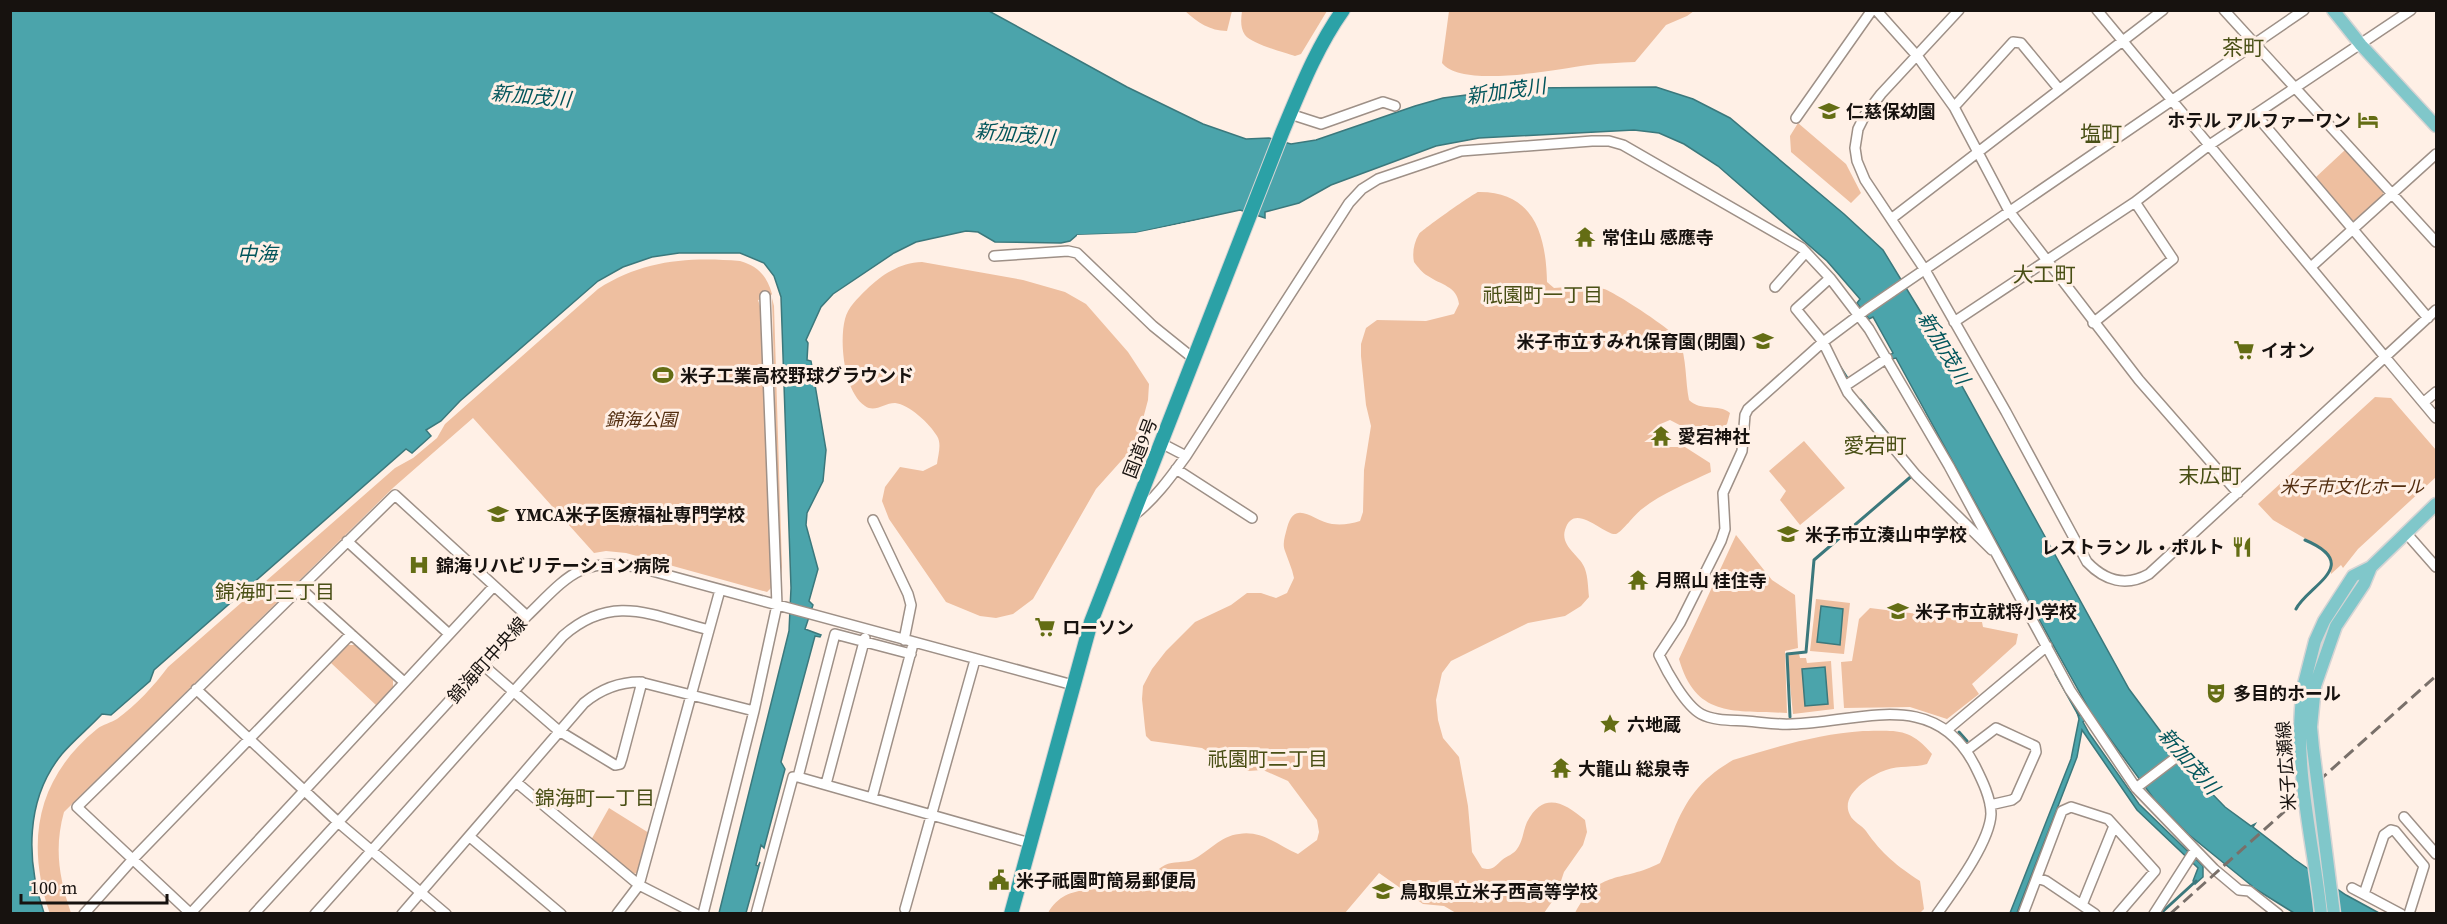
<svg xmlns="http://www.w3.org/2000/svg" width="2447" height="924" viewBox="0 0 2447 924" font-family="'Source Serif 4','Noto Sans JP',serif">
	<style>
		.green { fill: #eebfa0 }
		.water { fill: #4ba4ab; stroke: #3b787c; stroke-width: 1.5 }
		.pier { fill: #fff0e6 }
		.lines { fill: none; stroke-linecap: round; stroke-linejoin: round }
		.stream { stroke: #3b787c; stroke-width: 3 }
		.minor-casing { stroke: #9e9087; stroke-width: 12 }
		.major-casing { stroke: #d5d4d4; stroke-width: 15 }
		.highway-casing { stroke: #d5d4d4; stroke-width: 16 }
		.minor { stroke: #fff; stroke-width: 9 }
		.major { stroke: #80c7ca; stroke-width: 12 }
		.highway { stroke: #2ba1a6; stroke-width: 14 }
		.rail { stroke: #79706a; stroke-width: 3; stroke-dasharray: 12 6; stroke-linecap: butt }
		.major-bridge-casing { stroke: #d5d4d4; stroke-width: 15; stroke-linecap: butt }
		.major-bridge { stroke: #80c7ca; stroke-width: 12 }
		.labels { text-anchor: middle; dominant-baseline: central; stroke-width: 6; stroke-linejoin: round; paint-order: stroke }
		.poi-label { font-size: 18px; font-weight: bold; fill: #17120f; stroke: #fff0e6; text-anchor: start }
		.park-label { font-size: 18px; font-style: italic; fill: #532e10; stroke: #fff0e6 }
		.street-label { font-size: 18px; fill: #17120f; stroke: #fff0e6 }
		.water-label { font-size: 20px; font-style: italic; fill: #02555b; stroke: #fff0e6 }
		.neighbourhood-label { font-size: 20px; fill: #494f15; stroke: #fff0e6 }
		.quarter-label { font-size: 21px; fill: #494f15; stroke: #fff0e6 }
	</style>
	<rect width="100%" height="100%" fill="#fff0e6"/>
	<path class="green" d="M1185,11H1232L1227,31C1210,31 1197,22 1185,11Z
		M1242,11V10L1327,11L1301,54L1295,56C1283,52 1252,44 1245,35C1240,28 1241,19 1242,11Z
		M1449,11V10L1694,11L1687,16L1666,25L1635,62C1619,63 1603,63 1588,65C1557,69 1463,89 1442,63Z
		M1798,123L1846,164L1861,193L1851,203L1791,152L1790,136Z
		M2345,150L2383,192V197L2357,220H2352L2316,177Z
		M1478,192C1534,191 1546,235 1547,282L1554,288C1570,287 1588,285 1604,289C1613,291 1676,332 1679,340C1687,358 1685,381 1689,400C1701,412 1718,403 1730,413L1727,424L1707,443H1702L1689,430L1670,420L1658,425L1653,430L1652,442L1656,447H1685L1710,463L1711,472C1688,483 1662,493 1642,509C1635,514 1622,532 1616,534C1604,536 1574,500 1565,530C1560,547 1581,556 1585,569C1588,577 1588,588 1589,597L1581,606L1565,616L1528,623L1451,661L1442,673L1436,700L1438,720L1443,738L1459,757L1468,806L1472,852L1482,868C1493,871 1494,867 1502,860C1507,856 1514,854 1517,849C1523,841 1523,831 1527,822C1543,791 1564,802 1585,820L1587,832L1583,845L1564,872L1556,896L1544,913H1456L1444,906L1423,904L1379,873L1345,913H1048C1067,879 1106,894 1135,886C1146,883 1155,870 1165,865C1173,861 1184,863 1192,860C1209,852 1220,836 1239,834C1262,830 1279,846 1298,854L1317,840L1319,832L1317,820L1288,781L1263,770L1248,771L1234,768L1202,748L1151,741L1146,736L1145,728L1142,699L1143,686L1152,669L1166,651L1195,622L1231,605L1247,593H1261L1276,598L1287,593L1294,578C1292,568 1288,560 1285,551C1282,544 1285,536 1287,528C1295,498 1313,521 1332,524C1342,525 1351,524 1360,521L1363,512L1364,470L1371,426L1366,405L1361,356V344L1366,328L1377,320L1426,321L1454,314L1459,304C1457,286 1441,285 1428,276C1422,273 1418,267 1414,262C1412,253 1414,242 1419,234C1422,230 1471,195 1478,192Z
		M740,261C758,266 767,276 772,294L769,298L758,300L762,312L772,587L767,592L626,553L606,551L594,553L473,418L394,487L64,812C54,848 59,878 71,913L50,914C25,841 37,778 97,729C103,724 111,723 117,719C136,705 154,686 168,667L395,468L413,458L437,438L445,424L598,289C643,260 688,257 740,261Z
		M922,262L1023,280L1065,292L1086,304L1128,352L1149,384L1148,400L1139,434L1130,451L1096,489L1033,599L1013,614L996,618L980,616L946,602L889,519L882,501L885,487L900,467L923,471L937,464C938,455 942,444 937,436C930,424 909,404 895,403C884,403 875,413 865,406C844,392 839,342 845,319C848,307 857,299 866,290C883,274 899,263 922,262Z
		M772,298L774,306L782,567L780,590Z
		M2375,397L2391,398L2436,450V477L2358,549L2343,568L2341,565L2331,574L2330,558L2325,550L2273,520L2258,504Z
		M1804,441L1845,488L1800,525L1780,500L1786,491L1769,471Z
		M1736,535L1772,580L1795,595L1798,648L1785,651L1787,713C1735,710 1696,719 1679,659Z
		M1816,599L1850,603L1844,654L1810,651Z
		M1870,608L1982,622L1983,627L2018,634L2016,644L1972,684L1979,694L1947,719L1910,707L1844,708L1841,662L1852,661L1859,619Z
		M348,645H355L393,679V687L377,706L331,663Z
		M1799,654L1800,658H1806L1807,663L1831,661L1834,709L1793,714L1787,655Z
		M1863,731C1896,731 1909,727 1932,754L1927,764C1914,768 1899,765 1886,770C1871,775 1839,795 1850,815C1853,822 1862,825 1866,831C1882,854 1897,866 1920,881L1924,909L1920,913H1575C1599,868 1622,883 1660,863C1665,853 1668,842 1673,832C1687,797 1701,779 1733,760C1776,747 1818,734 1863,731Z
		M609,808L649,833L638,873L632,874L591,840Z"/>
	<path class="water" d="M10,11H989L1127,87L1203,124L1246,139L1269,138L1291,144L1316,140L1415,106L1443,98L1474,94L1475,91L1518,88L1656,87L1693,99L1730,118L1844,214L1883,250L1925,319L2129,689L2190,771L2225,807L2251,826L2255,824L2253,827L2294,859L2346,895L2379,913H2294L2254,888L2252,890V886L2188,834L2154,799L2092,714L2083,722L2089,733L2139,804L2203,866V877L2195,884L2193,881L2198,868L2137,810L2082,730L2077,757L2021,902L2017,913H2010L2071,759L2079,719L2077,712L2082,716L2090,711L2052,643L2050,644L2051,641L1896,358L1892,359L1890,355L1893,353L1873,317L1869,319L1857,303L1860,299L1827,261L1718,166L1684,144L1659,133L1634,130L1479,138L1436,146L1331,185L1299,203L1265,212V218L1240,210L1135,233L1077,235L1070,241L1061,243L995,242L978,232L966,231L916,242L894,253L833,294L821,307L806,340L808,343L807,360L811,361L826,450L823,481L807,513L806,525L818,569L809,601L813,605L805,629L821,635L820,637L815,636L781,762L785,769L764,848L761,845L756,865L758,866L760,862L746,913H719L789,631L791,588L781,297L774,276L764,263L740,253H679L652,257L623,267L598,281L460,401L441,421L426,430L431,436L412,453L406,449L154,670L150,681L111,715L102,714C89,728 74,740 62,754C25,799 26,861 44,913H11Z
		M1821,606L1843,609L1840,645L1817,642Z
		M1825,667L1828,704L1805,706L1802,669Z"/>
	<path class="pier" d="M1229,214L1228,217L1135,236L1077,239V235L1135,233Z"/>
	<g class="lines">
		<path class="stream" d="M1840,367L1849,381
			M1860,400L1887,433
			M2296,609C2307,586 2364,565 2305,540
			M2056,674L2079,715
			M1790,717L1787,654L1806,652L1814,560L1914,474
			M1959,732L1967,741
			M2160,914L2196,881"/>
		<g class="minor-casing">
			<path id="minor" d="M1876,10L1918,57L1954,107L2009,211L2139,380L2238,493
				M1959,10L1881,94L1865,115L1858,129L1855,148L1857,161L1865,180L1925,270L2006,412L2087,562C2105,581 2126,587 2149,574L2385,357L2436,418
				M2097,10L2385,357L2436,310
				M2224,10L2436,242
				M1954,107L2013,42L2021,43L2059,89
				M1290,114L1321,124L1383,102L1395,106
				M2256,115L2428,318
				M1796,118L1872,10
				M1891,219L2163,10
				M994,256L1068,251L1077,253L1153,326L1194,359
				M2311,267L2436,154
				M1830,278L1796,309L1823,342L1848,393L1916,475L1992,550
				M1775,287L1806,252
				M1954,322L2135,202L2208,146L2411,10
				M2093,323L2173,259L2135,202
				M1845,386L1887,358
				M2424,402L2436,392
				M1186,456L1349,203L1362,189L1378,179L1461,151L1592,141H1609L1623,145L1802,248L1830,278L1869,329L1949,466L2070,690L2136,788L2214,869L2239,890L2249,891L2278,914
				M1176,469L1252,518
				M1133,516C1155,499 1170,478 1186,456L1161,443
				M873,520L908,594L911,605L904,640
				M2407,534L2436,567
				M347,541L449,634
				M299,587L404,682
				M483,665L559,731L615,765L620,764L622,758L642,682
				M196,689L339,823L446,914
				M1948,729L2047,646
				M1967,750L1996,728L2035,746L2036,752L2016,797L2012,800L1990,805
				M798,777L1030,843
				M516,782L639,885L696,914
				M826,784L865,638
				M2136,788L2182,753
				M872,798L912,648
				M2404,817L2436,854
				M470,837L561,914
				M2037,878L2046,881L2095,914
				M2352,888L2401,914
				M2364,894L2384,835L2391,830L2395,831L2424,866L2409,914
				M2082,905L2114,826
				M905,909L975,660
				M84,914L133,859L351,634
				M190,914L494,586
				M191,914L77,807L395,495L527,616
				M254,914L527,616C567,577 581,555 641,568L1073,685
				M315,914L563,636C613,592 653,616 709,630
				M402,914L584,703C601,689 619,682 640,682L754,711
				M617,914L639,885L720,590
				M703,914L754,711L777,605L765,296
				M756,914L793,777H798L835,634L911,654
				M1937,914C1954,890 1990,842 1991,814C1991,798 1982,780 1975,766C1935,687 1861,722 1792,724C1777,725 1761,722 1746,721C1732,720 1714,721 1701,714C1685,705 1667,672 1659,655L1680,623L1721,541L1725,529L1723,493L1742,451L1745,415L1748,409L1823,342L1867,309L2304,10
				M2023,914L2062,811L2071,807L2108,819L2155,871L2118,914
				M2154,914L2195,850"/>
		</g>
		<g class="major-casing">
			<path id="major" d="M2333,10L2361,45L2436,126
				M2304,684L2315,641L2324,621L2353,576L2371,567L2436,504
				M2315,686L2336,626L2364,584L2371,567"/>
		</g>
		<g class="highway-casing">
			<path id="highway" d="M1011,914L1091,622L1282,133C1300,90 1316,48 1343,10"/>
		</g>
		<use href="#minor" class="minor"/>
		<use href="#major" class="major"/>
		<use href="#highway" class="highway"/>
		<path class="rail" d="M2170,914L2436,676"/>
		<g class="major-bridge-casing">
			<path id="major-bridge" d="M2304,684C2291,761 2313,837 2321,914
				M2315,686L2311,727L2313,748L2334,914"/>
		</g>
		<use href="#major-bridge" class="major-bridge"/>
	</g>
	<defs>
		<g id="school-bare" transform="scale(1.62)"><path d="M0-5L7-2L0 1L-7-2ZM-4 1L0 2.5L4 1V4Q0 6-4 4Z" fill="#646d14" stroke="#fff0e6" stroke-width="2.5" paint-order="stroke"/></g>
		<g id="hotel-bare" transform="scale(1.62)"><path d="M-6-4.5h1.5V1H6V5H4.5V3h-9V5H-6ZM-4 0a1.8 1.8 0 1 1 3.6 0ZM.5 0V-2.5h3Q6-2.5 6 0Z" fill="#646d14" stroke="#fff0e6" stroke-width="2.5" paint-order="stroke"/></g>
		<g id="temple-bare" transform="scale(1.62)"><path d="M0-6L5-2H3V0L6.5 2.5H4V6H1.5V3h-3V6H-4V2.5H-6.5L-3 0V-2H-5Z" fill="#646d14" stroke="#fff0e6" stroke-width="2.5" paint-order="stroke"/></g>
		<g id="supermarket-bare" transform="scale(1.62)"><path d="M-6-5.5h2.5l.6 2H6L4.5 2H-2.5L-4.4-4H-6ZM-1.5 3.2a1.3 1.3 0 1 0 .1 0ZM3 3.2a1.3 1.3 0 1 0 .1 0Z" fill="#646d14" stroke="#fff0e6" stroke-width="2.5" paint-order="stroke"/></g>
		<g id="stadium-bare" transform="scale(1.62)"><path d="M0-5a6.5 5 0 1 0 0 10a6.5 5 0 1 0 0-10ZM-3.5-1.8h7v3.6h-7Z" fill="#646d14" stroke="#fff0e6" stroke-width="2.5" paint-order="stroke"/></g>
		<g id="university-bare" transform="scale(1.62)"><path d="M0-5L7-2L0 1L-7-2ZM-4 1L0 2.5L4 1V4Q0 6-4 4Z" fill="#646d14" stroke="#fff0e6" stroke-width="2.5" paint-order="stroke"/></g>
		<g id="restaurant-bare" transform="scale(1.62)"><path d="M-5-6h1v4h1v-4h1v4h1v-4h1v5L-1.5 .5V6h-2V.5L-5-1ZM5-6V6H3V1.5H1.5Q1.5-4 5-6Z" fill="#646d14" stroke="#fff0e6" stroke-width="2.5" paint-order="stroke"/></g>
		<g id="hospital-bare" transform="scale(1.62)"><path d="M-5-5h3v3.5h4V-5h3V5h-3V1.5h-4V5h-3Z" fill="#646d14" stroke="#fff0e6" stroke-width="2.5" paint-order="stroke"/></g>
		<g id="theatre-bare" transform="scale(1.62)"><path d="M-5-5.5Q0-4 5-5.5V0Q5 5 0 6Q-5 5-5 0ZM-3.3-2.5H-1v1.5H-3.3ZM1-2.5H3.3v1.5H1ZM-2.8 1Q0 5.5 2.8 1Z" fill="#646d14" stroke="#fff0e6" stroke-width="2.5" paint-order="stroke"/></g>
		<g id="sight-bare" transform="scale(1.62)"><path d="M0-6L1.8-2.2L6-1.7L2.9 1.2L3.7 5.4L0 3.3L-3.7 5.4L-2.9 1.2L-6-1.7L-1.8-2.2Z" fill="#646d14" stroke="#fff0e6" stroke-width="2.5" paint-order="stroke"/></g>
		<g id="civic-bare" transform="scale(1.62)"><path d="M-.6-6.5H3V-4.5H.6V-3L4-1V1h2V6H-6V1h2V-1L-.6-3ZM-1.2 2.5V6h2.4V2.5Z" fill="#646d14" stroke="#fff0e6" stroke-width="2.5" paint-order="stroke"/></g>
	</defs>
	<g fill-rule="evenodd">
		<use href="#school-bare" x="1829" y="111"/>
		<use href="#hotel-bare" x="2368" y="120"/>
		<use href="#temple-bare" x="1585" y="237"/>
		<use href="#school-bare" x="1763" y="341"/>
		<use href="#supermarket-bare" x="2244" y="350"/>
		<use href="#stadium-bare" x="663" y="375"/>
		<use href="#temple-bare" x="1661" y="436"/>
		<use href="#university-bare" x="498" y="514"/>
		<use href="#school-bare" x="1788" y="534"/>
		<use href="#restaurant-bare" x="2242" y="547"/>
		<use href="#hospital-bare" x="419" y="565"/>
		<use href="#temple-bare" x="1638" y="580"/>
		<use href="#school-bare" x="1898" y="611"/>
		<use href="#supermarket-bare" x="1045" y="627"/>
		<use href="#theatre-bare" x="2216" y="693"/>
		<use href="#sight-bare" x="1610" y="724"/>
		<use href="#temple-bare" x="1561" y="768"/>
		<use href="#civic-bare" x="999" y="880"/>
		<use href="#school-bare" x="1383" y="891"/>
	</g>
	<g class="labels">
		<g class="poi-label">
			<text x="1846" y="111">仁慈保幼園</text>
			<text x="2351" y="120" text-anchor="end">ホテル アルファーワン</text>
			<text x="1602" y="237">常住山 感應寺</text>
			<text x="1746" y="341" text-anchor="end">米子市立すみれ保育園(閉園)</text>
			<text x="2261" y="350">イオン</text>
			<text x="680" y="375">米子工業高校野球グラウンド</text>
			<text x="1678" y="436">愛宕神社</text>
			<text x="515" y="514">YMCA米子医療福祉専門学校</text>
			<text x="1805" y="534">米子市立湊山中学校</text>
			<text x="2225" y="547" text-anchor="end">レストラン ル・ポルト</text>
			<text x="436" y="565">錦海リハビリテーション病院</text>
			<text x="1655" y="580">月照山 桂住寺</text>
			<text x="1915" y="611">米子市立就将小学校</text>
			<text x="1062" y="627">ローソン</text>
			<text x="2233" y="693">多目的ホール</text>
			<text x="1627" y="724">六地蔵</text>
			<text x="1578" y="768">大龍山 総泉寺</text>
			<text x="1016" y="880">米子祇園町簡易郵便局</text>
			<text x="1400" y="891">鳥取県立米子西高等学校</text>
		</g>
		<g class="park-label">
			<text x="641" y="419">錦海公園</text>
			<text x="2352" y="486">米子市文化ホール</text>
		</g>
		<g class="street-label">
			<text transform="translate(1140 448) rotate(-69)">国道9号</text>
			<text transform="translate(487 660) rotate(-48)">錦海町中央線</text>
			<text transform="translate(2286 766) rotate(-94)">米子広瀬線</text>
		</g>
		<g class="water-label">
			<text transform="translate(1506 91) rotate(-8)">新加茂川</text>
			<text transform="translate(531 96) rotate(5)">新加茂川</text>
			<text transform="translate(1015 134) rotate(5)">新加茂川</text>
			<text x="257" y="254">中海</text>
			<text transform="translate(1944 348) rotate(59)">新加茂川</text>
			<text transform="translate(2189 761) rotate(49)">新加茂川</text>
		</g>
		<g class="neighbourhood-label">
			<text x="1543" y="295">祇園町一丁目</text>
			<text x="275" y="592">錦海町三丁目</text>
			<text x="1268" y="759">祇園町二丁目</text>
			<text x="595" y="798">錦海町一丁目</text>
		</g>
		<g class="quarter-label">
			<text x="2243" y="47">茶町</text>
			<text x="2101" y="133">塩町</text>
			<text x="2044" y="274">大工町</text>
			<text x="1875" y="445">愛宕町</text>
			<text x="2210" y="475">末広町</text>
		</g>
	</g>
	<rect width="2447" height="924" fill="none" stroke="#17120f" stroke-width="24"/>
	<path d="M21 894v9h146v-9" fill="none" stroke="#17120f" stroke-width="3"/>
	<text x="30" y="894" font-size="18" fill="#17120f" stroke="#fff0e6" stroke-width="4.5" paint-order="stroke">100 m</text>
</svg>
